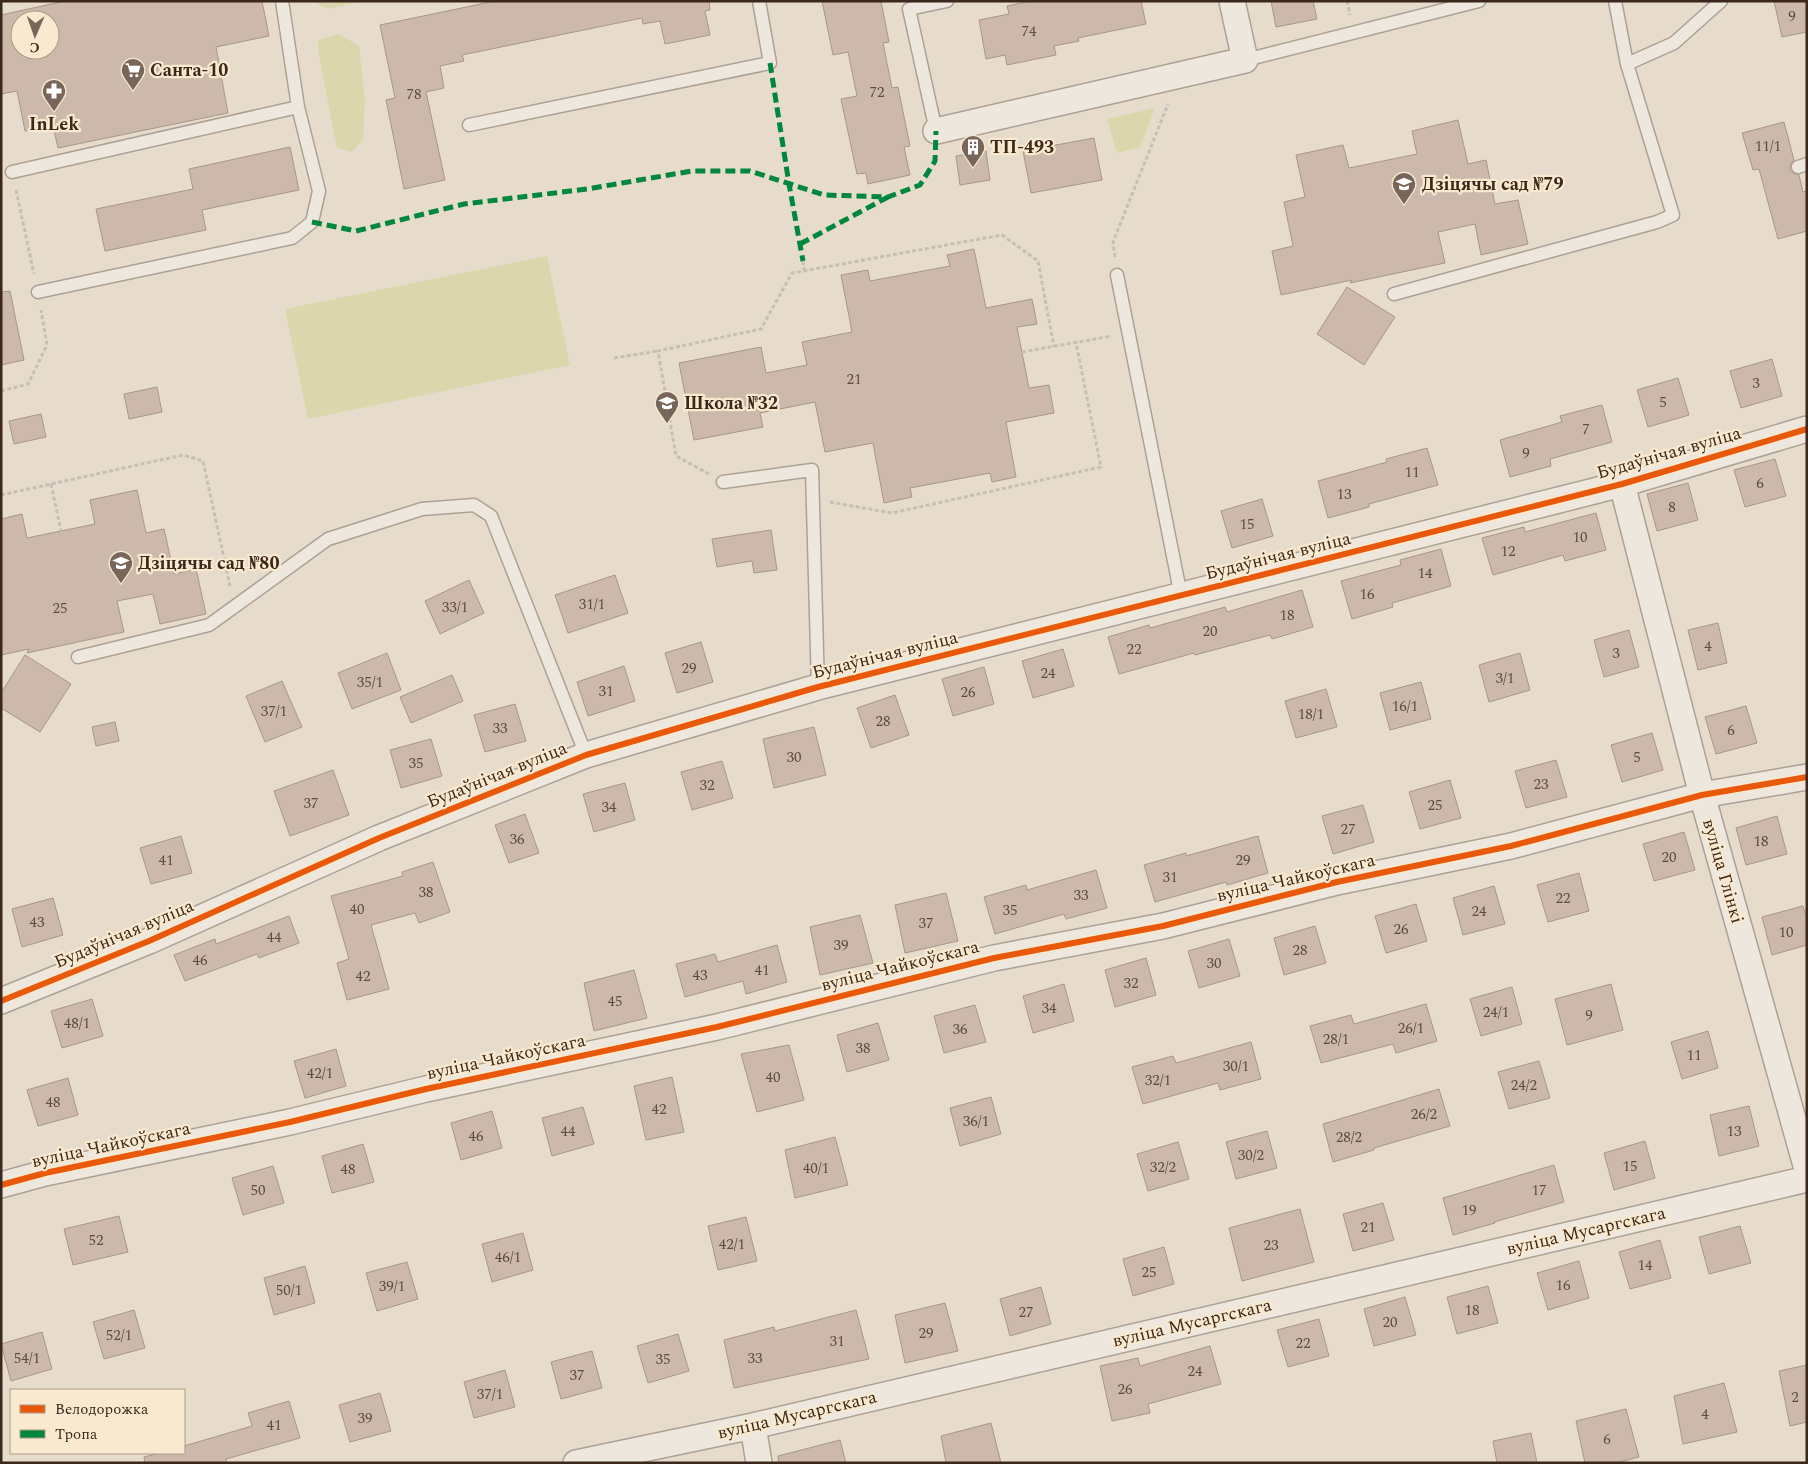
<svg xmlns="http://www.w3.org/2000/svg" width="1808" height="1464" viewBox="0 0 1808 1464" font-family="Spectral,serif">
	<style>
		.green { fill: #dbd6ab }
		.building { fill: #ccb9ab; stroke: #a7968a; fill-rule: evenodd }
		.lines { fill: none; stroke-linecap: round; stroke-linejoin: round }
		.service-casing { stroke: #aca195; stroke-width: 15 }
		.minor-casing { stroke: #aca195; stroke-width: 28 }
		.path { stroke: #c7beb5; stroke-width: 3; stroke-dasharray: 4 2.5; stroke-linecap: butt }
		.service { stroke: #eee7de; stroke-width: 12 }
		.minor { stroke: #eee7de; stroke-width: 25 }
		.quiet { stroke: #00873e; stroke-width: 5; stroke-dasharray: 10 5; stroke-linecap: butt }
		.cycleway-casing { stroke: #f9e9cf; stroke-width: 9 }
		.cycleway { stroke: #e8590c; stroke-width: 6 }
		.labels { text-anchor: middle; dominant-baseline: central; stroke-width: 4.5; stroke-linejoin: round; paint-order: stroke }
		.number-label { font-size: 15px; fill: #5f4c3f }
		.poi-label { font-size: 18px; font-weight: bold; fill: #3b271b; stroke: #f9e9cf; text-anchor: start }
		.street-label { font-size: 18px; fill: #3b271b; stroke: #f9e9cf }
	</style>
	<rect width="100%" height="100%" fill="#e7dccb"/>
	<path class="green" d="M313,1H356L355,3L328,9Z
		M339,34L359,46L365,99L363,139L352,152L337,148L319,56L318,40Z
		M1155,108L1140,147L1117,153L1107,119Z
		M547,256L570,365L308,419L285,309Z"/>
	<path class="building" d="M65,1H262L269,36L216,47L228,113L58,148L53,126L25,131L17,91L1,94V15ZM20,20H50V50H20Z
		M495,1H709L710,10L705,11L710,35L665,44L660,21L643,24L642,18L462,55L464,61L440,66L444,88L426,92L445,180L404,189L386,100L395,98L380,25Z
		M822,1H881L889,42L883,43L892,88L898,87L910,146L904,147L910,175L868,184L866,173L857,174L841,99L857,96L848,52L833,55Z
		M1031,1H1141L1146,24L1078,38L1079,41L1054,46L1056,55L1007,65L1005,55L986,59L979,20L1009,14L1007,6Z
		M1271,1H1313L1317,19L1276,27Z
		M1774,1H1807V32L1782,37Z
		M1458,120L1468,164L1486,160L1495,204L1518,200L1528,244L1481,255L1475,224L1438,232L1445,263L1350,283L1352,280L1281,295L1272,251L1293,246L1284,202L1305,197L1296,155L1343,145L1349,168L1417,154L1412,131Z
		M1784,122L1794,160L1790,165V170L1793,173L1799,175L1803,192L1807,191V231L1778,239L1759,169L1753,170L1742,133Z
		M1094,138L1102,180L1031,193L1023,151Z
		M290,147L299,190L202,210L206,230L105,251L96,209L193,189L189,169Z
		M986,151L990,180L960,185L956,156Z
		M974,249L986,308L1032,299L1037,324L1017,327L1029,388L1049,385L1054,413L1006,422L1016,477L992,482L990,473L910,488L912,497L884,503L873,443L825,452L815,402L760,413L763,427L694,440L679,363L761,347L766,373L807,365L802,342L852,332L841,275L868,270L870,281L950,266L947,255Z
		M1347,287L1395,317L1364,365L1317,334Z
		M10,291L24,360L1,365V292Z
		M1772,359L1782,396L1741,408L1730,371Z
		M1678,378L1689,415L1648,427L1637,390Z
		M157,387L162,412L129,419L124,394Z
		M1602,405L1612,442L1550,459L1551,466L1510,477L1500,440L1562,422L1560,416Z
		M41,414L46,437L14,444L9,421Z
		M1427,448L1438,485L1369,504V507L1328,518L1318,481L1387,462L1386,459Z
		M1775,459L1786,496L1745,507L1734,470Z
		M1688,483L1698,520L1657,531L1647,494Z
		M137,490L146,533L164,529L174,574L196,569L206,614L160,624L153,594L117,601L124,632L27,653L29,649L1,655V519L22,514L27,538L95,524L90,500Z
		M1262,499L1273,536L1232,548L1221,511Z
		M1596,513L1606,550L1565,561L1563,555L1493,575L1482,538L1524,527L1525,532Z
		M771,530L777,570L754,573L752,561L717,567L712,539Z
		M1441,549L1451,586L1392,603L1393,607L1352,619L1341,581L1401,565L1400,560Z
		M615,575L628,613L568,633L555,595Z
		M469,580L484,613L440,634L425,601Z
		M1302,590L1313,627L1272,639L1270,635L1195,655L1194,653L1119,674L1108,637L1149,625L1150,628L1225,607L1227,612Z
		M1718,623L1727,663L1698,670L1688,630Z
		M1629,630L1639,667L1604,677L1594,640Z
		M701,642L713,682L677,693L665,653Z
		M1063,649L1074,686L1033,698L1022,661Z
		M387,653L401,690L352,709L338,673Z
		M1520,653L1530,690L1489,702L1479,665Z
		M25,655L71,684L40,732L1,708V693Z
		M624,666L635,701L588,716L577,682Z
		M984,667L994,704L953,716L942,679Z
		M452,675L463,701L411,723L400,697Z
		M282,681L302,727L265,742L246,696Z
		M1421,682L1431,719L1390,730L1380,693Z
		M1326,689L1337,727L1296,738L1285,701Z
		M895,695L909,735L871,748L857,708Z
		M515,704L526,741L485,752L474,715Z
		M1746,706L1757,743L1716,754L1705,717Z
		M115,722L119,741L96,746L92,727Z
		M814,727L826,775L774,788L763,739Z
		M1652,733L1663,770L1622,782L1611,745Z
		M431,739L442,776L401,788L390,750Z
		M1556,760L1567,797L1526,808L1515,771Z
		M722,761L733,798L692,810L681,772Z
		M333,770L349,815L290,836L274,791Z
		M1450,780L1461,818L1420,829L1409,792Z
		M625,783L635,820L594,832L583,794Z
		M1363,805L1374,842L1333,854L1322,816Z
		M525,814L539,853L509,863L495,825Z
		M1777,816L1787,854L1746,865L1736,828Z
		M1684,832L1695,870L1654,881L1643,844Z
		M181,836L192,873L151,884L140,848Z
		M1258,836L1268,873L1227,885L1226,882L1155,902L1144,865L1186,853V856Z
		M433,862L450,912L419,923L415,913L371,925L389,989L347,1000L337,963L349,959L331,896L403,876L402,872Z
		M1096,870L1107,908L1066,919L1064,914L995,934L984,897L1026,885L1027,890Z
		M1579,873L1589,911L1548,922L1537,885Z
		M1494,886L1505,924L1463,935L1453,898Z
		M946,893L958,941L905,953L895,905Z
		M53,898L63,935L22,947L12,909Z
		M1416,904L1427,941L1386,953L1375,916Z
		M1803,906L1807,919V945L1772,955L1762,917Z
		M860,915L873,963L820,975L810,927Z
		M289,916L299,943L259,958L257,954L185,981L174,955L215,939L216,944Z
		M1315,926L1326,963L1284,975L1274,938Z
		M1229,939L1240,976L1199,988L1188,951Z
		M777,945L787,982L746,994L743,981L685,997L676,964L715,954L718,962Z
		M1146,958L1156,995L1115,1007L1105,970Z
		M634,970L647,1018L594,1031L584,983Z
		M1064,984L1074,1021L1033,1033L1023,996Z
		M1611,984L1623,1030L1567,1045L1555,999Z
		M1512,987L1522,1024L1481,1036L1470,999Z
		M92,999L103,1036L62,1048L51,1011Z
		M1426,1004L1437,1041L1396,1053L1393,1044L1321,1063L1310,1026L1351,1015L1354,1024Z
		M975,1005L986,1042L944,1053L934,1016Z
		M878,1023L889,1060L847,1072L837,1035Z
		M1708,1031L1718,1068L1682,1079L1671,1042Z
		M1251,1042L1261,1079L1220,1090L1218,1083L1143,1104L1132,1067L1173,1056L1176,1063Z
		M789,1045L804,1100L757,1112L741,1054Z
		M336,1049L346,1086L305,1098L294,1061Z
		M1539,1061L1550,1098L1509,1109L1498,1072Z
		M672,1077L684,1132L646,1140L634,1086Z
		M68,1078L78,1115L38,1126L27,1090Z
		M1439,1089L1450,1126L1374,1148V1150L1333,1162L1323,1124Z
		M991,1097L1001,1134L960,1146L950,1108Z
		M1749,1106L1759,1146L1719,1156L1710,1115Z
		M583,1107L594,1144L552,1156L542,1118Z
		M492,1111L502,1148L461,1160L451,1123Z
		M1267,1131L1277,1168L1236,1179L1226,1142Z
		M835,1137L848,1185L795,1198L785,1150Z
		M1645,1141L1655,1178L1614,1190L1604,1153Z
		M1178,1142L1189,1179L1148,1191L1137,1154Z
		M363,1144L374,1182L332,1193L322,1156Z
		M1554,1165L1564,1202L1494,1222L1495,1223L1453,1235L1443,1198Z
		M273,1166L284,1203L243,1215L232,1178Z
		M1383,1203L1394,1240L1353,1251L1343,1214Z
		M1300,1209L1314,1262L1242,1281L1229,1228Z
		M119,1216L128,1252L73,1265L64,1229Z
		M746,1217L757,1261L718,1270L708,1226Z
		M1740,1226L1751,1263L1709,1274L1699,1237Z
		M523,1233L533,1270L492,1282L482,1244Z
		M1660,1240L1671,1278L1630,1289L1619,1252Z
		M1164,1247L1174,1284L1133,1296L1123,1259Z
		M1579,1261L1589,1298L1548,1310L1537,1273Z
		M407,1262L418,1299L377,1311L366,1273Z
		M305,1266L315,1303L274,1315L264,1278Z
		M1488,1286L1498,1323L1457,1334L1447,1297Z
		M1041,1287L1051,1324L1010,1336L1000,1299Z
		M1405,1297L1416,1335L1374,1346L1364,1309Z
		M945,1303L958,1351L905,1363L895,1315Z
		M134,1310L145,1348L104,1359L93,1322Z
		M856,1310L869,1359L734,1388L724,1340L774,1327L775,1331Z
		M1319,1319L1329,1356L1288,1367L1277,1330Z
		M42,1332L52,1369L11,1381L1,1344Z
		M678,1334L689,1371L648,1383L637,1346Z
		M1210,1346L1221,1384L1148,1404L1150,1413L1112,1421L1100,1366L1138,1358L1140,1366Z
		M592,1351L602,1388L561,1399L551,1362Z
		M1807,1365V1422L1790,1426L1779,1371Z
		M505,1370L515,1407L474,1418L464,1382Z
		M1724,1383L1737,1432L1683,1444L1674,1396Z
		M380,1393L391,1431L350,1442L339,1405Z
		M289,1401L300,1438L226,1459L227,1463H145L144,1457L159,1453H184V1446L252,1426L248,1413Z
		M1626,1409L1639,1457L1615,1463H1585L1576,1421Z
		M991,1423L1001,1463H946L941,1436Z
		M1531,1433L1537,1463H1497L1493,1441Z
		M840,1440L846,1463H779L778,1456Z"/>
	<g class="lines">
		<g class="service-casing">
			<path id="service" d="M1245,60L1479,1
				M1627,64L1674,43L1721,1
				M469,125L770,63L759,1
				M936,131L909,9L947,1
				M1798,167L1807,164
				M12,172L298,107
				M1117,275L1181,596
				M38,292L292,238L312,222L319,191L298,107L282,1
				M1394,294L1657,222L1673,215L1627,64L1615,1
				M723,482L812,470L818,687
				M78,657L209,625L328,539L422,509L474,505L491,516L586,755"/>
		</g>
		<g class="minor-casing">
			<path id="minor" d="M936,131L1245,60L1232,1
				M1622,484L1702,795L1807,1169
				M1,1001L149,941L379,838L586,755L818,687L1622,484L1807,429
				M1,1185L45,1173L290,1122L426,1089L717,1027L994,958L1163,926L1337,882L1511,846L1702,795L1807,777
				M753,1426L759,1463
				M576,1463L753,1426L1807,1179"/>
		</g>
		<path class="path" d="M1347,1L1350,15
			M16,190L34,274
			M1115,257L1113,242L1168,104
			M803,261L804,270
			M1022,352L1112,336
			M614,358L658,351
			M1,391L28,384L47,345L41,310
			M709,474L676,456L658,351L761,329L792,273L1002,235L1038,261L1054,347
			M51,484L61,531
			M1,495L183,455L203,461L230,586
			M830,502L892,513L1101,467L1076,343"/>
		<use href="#service" class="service"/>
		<use href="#minor" class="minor"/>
		<path class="quiet" d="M770,63L789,184L803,261
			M312,222L356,231L464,204L587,189L692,171H750L824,195L888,197L920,185L935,161L936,131
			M800,244L888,197"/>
		<g class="cycleway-casing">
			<path id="cycleway" d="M1,1001L149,941L379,838L586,755L818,687L1622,484L1807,429
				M1,1185L45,1173L290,1122L426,1089L717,1027L994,958L1163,926L1337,882L1511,846L1702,795L1807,777"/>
		</g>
		<use href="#cycleway" class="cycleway"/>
	</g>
	<defs>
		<g id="supermarket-pin" transform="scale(1.25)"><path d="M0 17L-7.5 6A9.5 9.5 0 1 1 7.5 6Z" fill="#776659" stroke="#f9e9cf"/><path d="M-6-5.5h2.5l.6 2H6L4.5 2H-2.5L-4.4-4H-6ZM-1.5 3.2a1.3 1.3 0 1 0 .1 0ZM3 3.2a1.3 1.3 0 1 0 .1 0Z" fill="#fff"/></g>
		<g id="pharmacy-pin" transform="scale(1.25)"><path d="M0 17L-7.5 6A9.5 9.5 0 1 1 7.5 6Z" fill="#776659" stroke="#f9e9cf"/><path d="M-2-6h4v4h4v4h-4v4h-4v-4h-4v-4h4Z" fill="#fff"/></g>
		<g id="building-pin" transform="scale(1.25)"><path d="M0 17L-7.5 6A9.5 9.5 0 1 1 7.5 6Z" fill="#776659" stroke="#f9e9cf"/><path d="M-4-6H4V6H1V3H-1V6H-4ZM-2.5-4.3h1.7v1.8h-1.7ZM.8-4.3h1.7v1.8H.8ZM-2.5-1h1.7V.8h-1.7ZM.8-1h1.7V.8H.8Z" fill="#fff"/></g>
		<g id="school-pin" transform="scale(1.25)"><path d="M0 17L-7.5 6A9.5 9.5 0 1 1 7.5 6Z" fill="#776659" stroke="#f9e9cf"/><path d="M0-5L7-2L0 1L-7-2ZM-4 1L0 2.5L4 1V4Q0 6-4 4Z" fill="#fff"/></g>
	</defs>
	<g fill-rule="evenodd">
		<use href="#supermarket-pin" x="133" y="70"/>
		<use href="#pharmacy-pin" x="54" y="91"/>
		<use href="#building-pin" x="973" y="147"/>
		<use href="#school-pin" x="1404" y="184"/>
		<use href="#school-pin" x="667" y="403"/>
		<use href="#school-pin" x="121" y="563"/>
	</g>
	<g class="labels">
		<g class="number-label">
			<text x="1792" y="16">9</text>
			<text x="1029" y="31">74</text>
			<text x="877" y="92">72</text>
			<text x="414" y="94">78</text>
			<text x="1768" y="146">11/1</text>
			<text x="854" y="379">21</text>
			<text x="1756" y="383">3</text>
			<text x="1663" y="402">5</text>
			<text x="1586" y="429">7</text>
			<text x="1526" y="453">9</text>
			<text x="1412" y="472">11</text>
			<text x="1760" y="483">6</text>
			<text x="1344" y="494">13</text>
			<text x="1672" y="507">8</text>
			<text x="1247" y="524">15</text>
			<text x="1580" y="537">10</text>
			<text x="1508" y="551">12</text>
			<text x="1425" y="573">14</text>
			<text x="1367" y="594">16</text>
			<text x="592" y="604">31/1</text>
			<text x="455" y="607">33/1</text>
			<text x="60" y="608">25</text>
			<text x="1287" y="615">18</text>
			<text x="1210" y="631">20</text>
			<text x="1708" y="646">4</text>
			<text x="1134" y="649">22</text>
			<text x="1616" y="653">3</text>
			<text x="689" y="668">29</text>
			<text x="1048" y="673">24</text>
			<text x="1505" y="678">3/1</text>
			<text x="370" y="682">35/1</text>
			<text x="606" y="691">31</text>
			<text x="968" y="692">26</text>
			<text x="1405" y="706">16/1</text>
			<text x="274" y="711">37/1</text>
			<text x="1311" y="714">18/1</text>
			<text x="883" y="721">28</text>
			<text x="500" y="728">33</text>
			<text x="1731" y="730">6</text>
			<text x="794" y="757">30</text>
			<text x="1637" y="757">5</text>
			<text x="416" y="763">35</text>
			<text x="1541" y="784">23</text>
			<text x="707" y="785">32</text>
			<text x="311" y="803">37</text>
			<text x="1435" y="805">25</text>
			<text x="609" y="807">34</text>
			<text x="1348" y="829">27</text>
			<text x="517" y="839">36</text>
			<text x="1761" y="841">18</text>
			<text x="1669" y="857">20</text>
			<text x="166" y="860">41</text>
			<text x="1243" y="860">29</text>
			<text x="1170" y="877">31</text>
			<text x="426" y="892">38</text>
			<text x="1081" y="895">33</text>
			<text x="1563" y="898">22</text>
			<text x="357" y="909">40</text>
			<text x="1010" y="910">35</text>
			<text x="1479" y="911">24</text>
			<text x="37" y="922">43</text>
			<text x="926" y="923">37</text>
			<text x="1401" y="929">26</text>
			<text x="1786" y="932">10</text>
			<text x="274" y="937">44</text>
			<text x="841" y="945">39</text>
			<text x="1300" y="950">28</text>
			<text x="200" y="960">46</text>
			<text x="1214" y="963">30</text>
			<text x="762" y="970">41</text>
			<text x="700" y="975">43</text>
			<text x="363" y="976">42</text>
			<text x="1131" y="983">32</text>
			<text x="615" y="1001">45</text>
			<text x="1049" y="1008">34</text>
			<text x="1496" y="1012">24/1</text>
			<text x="1589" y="1015">9</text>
			<text x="77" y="1023">48/1</text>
			<text x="1411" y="1028">26/1</text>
			<text x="960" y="1029">36</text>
			<text x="1336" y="1039">28/1</text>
			<text x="863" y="1048">38</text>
			<text x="1694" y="1055">11</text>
			<text x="1236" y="1066">30/1</text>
			<text x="320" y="1073">42/1</text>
			<text x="773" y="1077">40</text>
			<text x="1158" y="1080">32/1</text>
			<text x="1524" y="1085">24/2</text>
			<text x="53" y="1102">48</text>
			<text x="659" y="1109">42</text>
			<text x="1424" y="1114">26/2</text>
			<text x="976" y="1121">36/1</text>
			<text x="568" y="1131">44</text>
			<text x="1734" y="1131">13</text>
			<text x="476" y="1136">46</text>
			<text x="1349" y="1137">28/2</text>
			<text x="1251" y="1155">30/2</text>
			<text x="1630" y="1166">15</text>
			<text x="1163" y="1167">32/2</text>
			<text x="816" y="1168">40/1</text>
			<text x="348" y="1169">48</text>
			<text x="258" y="1190">50</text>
			<text x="1539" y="1190">17</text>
			<text x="1469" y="1210">19</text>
			<text x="1368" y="1227">21</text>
			<text x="96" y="1240">52</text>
			<text x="732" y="1244">42/1</text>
			<text x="1271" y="1245">23</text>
			<text x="508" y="1257">46/1</text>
			<text x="1645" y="1265">14</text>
			<text x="1149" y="1272">25</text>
			<text x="1563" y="1285">16</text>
			<text x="392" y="1286">39/1</text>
			<text x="289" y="1290">50/1</text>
			<text x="1472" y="1310">18</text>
			<text x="1026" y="1312">27</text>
			<text x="1390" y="1322">20</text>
			<text x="926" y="1333">29</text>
			<text x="119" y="1335">52/1</text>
			<text x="837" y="1341">31</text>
			<text x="1303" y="1343">22</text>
			<text x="27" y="1358">54/1</text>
			<text x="755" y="1358">33</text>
			<text x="663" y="1359">35</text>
			<text x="1195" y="1371">24</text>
			<text x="577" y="1375">37</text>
			<text x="1125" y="1389">26</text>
			<text x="490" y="1394">37/1</text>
			<text x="1795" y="1397">2</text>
			<text x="1705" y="1414">4</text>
			<text x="365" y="1418">39</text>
			<text x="274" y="1425">41</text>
			<text x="1607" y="1439">6</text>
		</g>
		<g class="poi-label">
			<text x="150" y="70">Санта-10</text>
			<text x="54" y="124" text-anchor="middle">InLek</text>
			<text x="990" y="147">ТП-493</text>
			<text x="1422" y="184">Дзіцячы сад №79</text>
			<text x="684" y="403">Школа №32</text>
			<text x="138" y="563">Дзіцячы сад №80</text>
		</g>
		<g class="street-label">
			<text transform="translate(1669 453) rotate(-16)">Будаўнічая вуліца</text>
			<text transform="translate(1278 556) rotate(-14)">Будаўнічая вуліца</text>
			<text transform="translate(885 655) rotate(-14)">Будаўнічая вуліца</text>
			<text transform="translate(497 775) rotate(-22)">Будаўнічая вуліца</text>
			<text transform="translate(1723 871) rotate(74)">вуліца Глінкі</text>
			<text transform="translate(1296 878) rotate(-13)">вуліца Чайкоўскага</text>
			<text transform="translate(124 934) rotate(-23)">Будаўнічая вуліца</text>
			<text transform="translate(900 966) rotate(-14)">вуліца Чайкоўскага</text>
			<text transform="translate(506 1057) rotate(-12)">вуліца Чайкоўскага</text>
			<text transform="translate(111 1145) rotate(-12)">вуліца Чайкоўскага</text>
			<text transform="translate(1586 1231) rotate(-13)">вуліца Мусаргскага</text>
			<text transform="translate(1192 1323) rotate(-13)">вуліца Мусаргскага</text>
			<text transform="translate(797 1415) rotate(-13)">вуліца Мусаргскага</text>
		</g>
	</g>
	<rect width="1808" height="1464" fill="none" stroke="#3b271b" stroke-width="5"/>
	<rect x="10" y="1389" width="175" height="65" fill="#f9e9cf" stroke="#ad9b87"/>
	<rect x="20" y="1405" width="25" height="8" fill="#e8590c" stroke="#ad9b87"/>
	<text x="55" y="1414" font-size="15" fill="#3b271b">Велодорожка</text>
	<rect x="20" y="1430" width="25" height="8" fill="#00873e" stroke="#ad9b87"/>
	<text x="55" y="1439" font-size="15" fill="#3b271b">Тропа</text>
	<g transform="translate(35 35) rotate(182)"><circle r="24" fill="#f9e9cf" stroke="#ad9b87"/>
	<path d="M0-4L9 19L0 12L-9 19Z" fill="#776659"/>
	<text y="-8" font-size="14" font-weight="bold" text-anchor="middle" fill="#3b271b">С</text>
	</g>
</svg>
